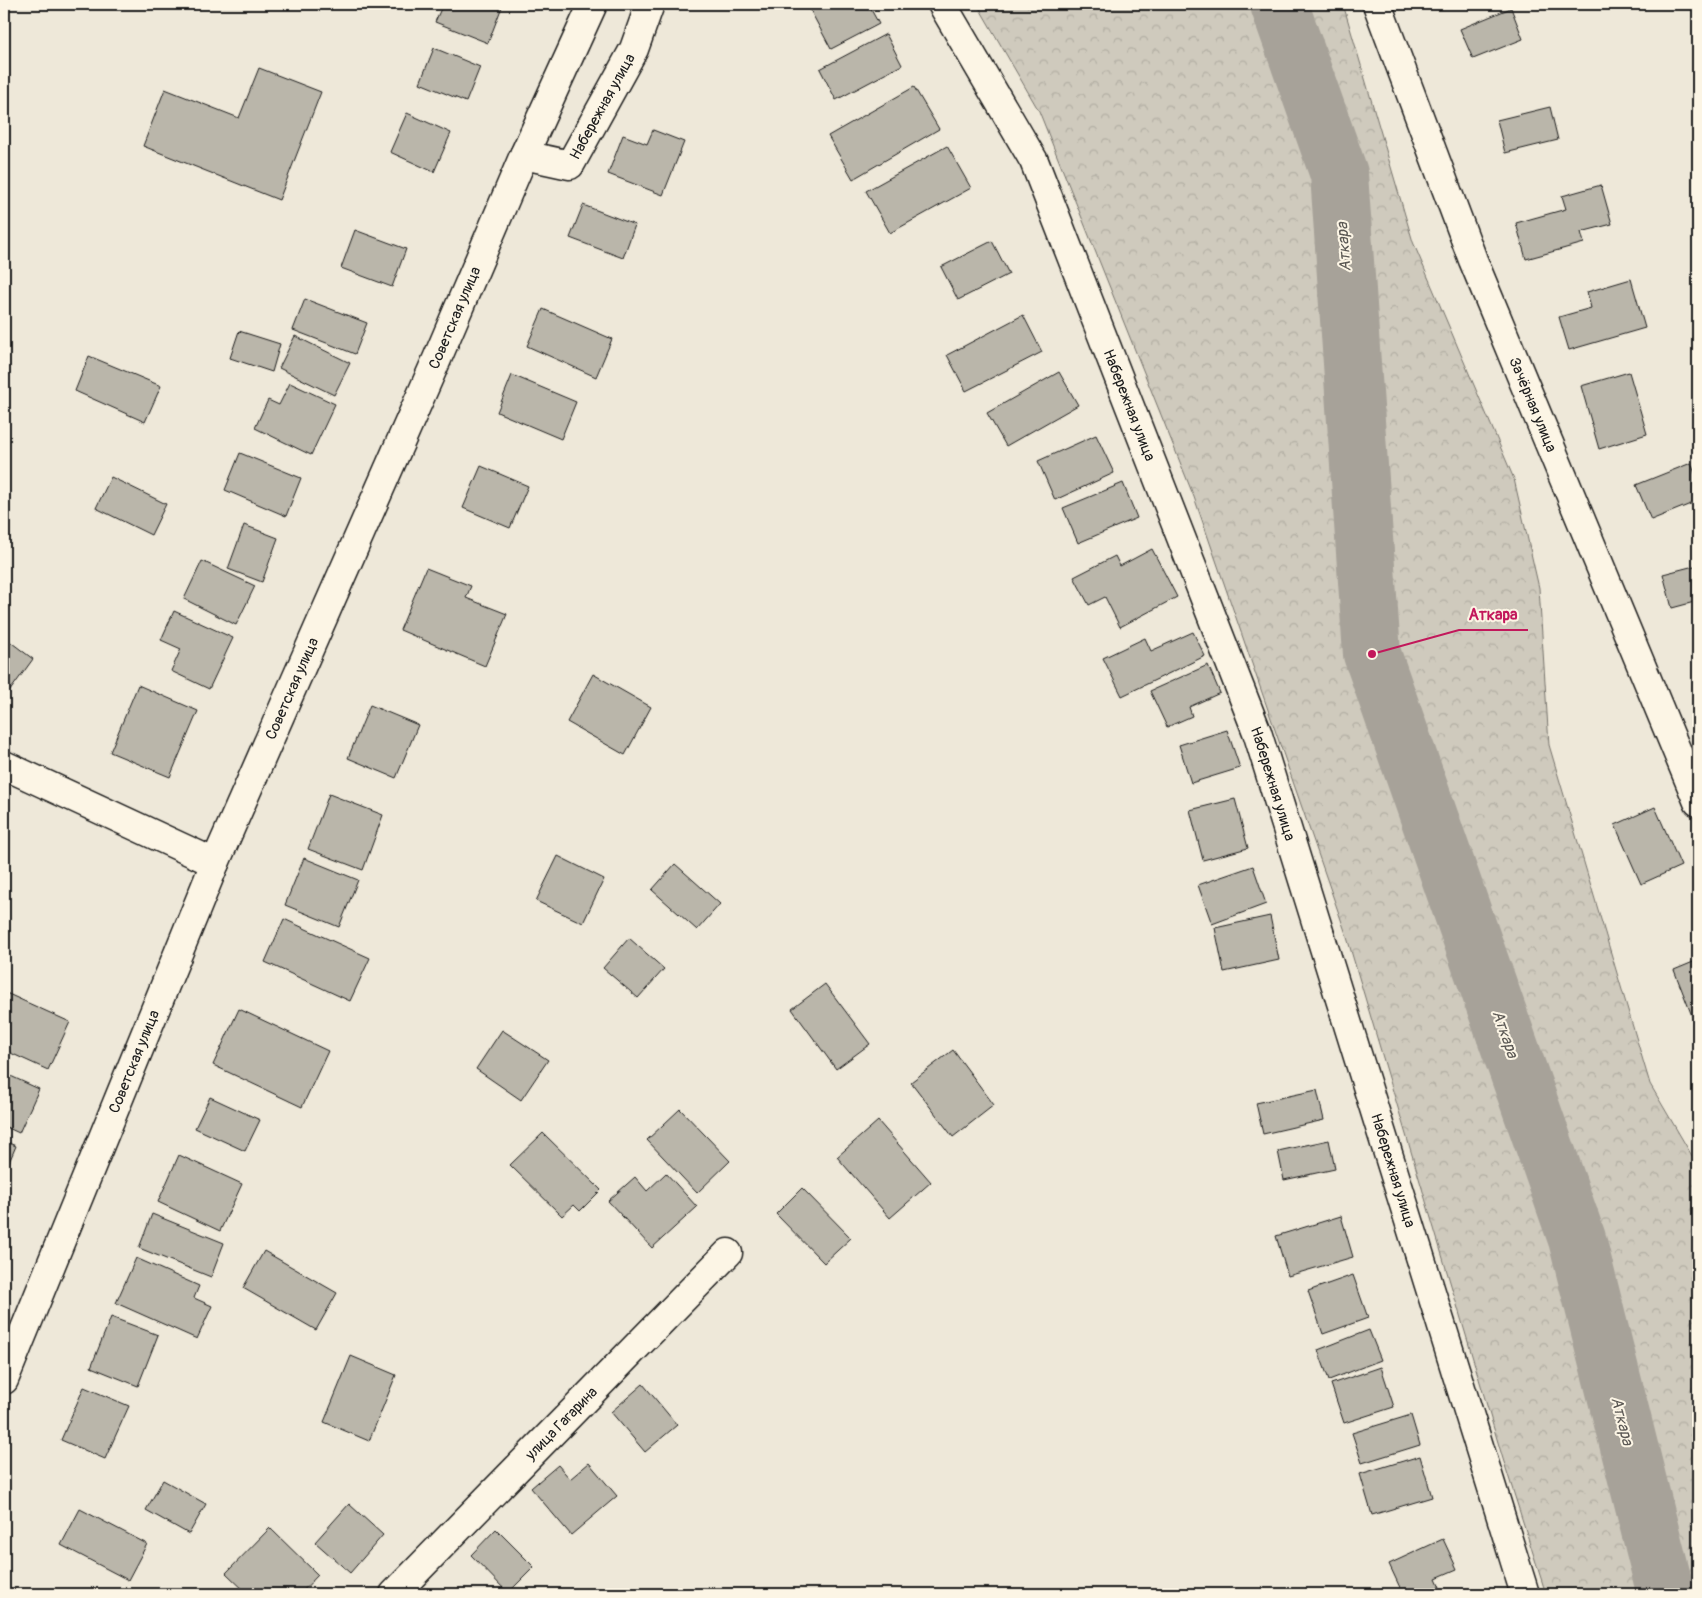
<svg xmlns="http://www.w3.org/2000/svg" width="1702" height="1598" viewBox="0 0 1702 1598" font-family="Pangolin,sans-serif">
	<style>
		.forest { fill: url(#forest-crowns); stroke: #76736c }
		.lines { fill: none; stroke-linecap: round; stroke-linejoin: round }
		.river { stroke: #a7a299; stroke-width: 58 }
		.building { fill: #bab6aa; stroke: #1c1c1c }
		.street-casing { stroke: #1c1c1c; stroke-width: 31 }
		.street { stroke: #fcf5e5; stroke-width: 28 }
		.labels { text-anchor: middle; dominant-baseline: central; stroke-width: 4; stroke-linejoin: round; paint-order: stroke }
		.street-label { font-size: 15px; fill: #1c1c1c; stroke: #fcf5e5 }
		.water-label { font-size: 16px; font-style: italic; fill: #5b5854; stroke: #fcf5e5 }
		.leader { fill: none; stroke: #c2185b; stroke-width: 2 }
		.callout-dot { fill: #c2185b; stroke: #fcf5e5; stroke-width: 2 }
		.callout-label { font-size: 16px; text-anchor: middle; font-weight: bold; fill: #c2185b; stroke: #fcf5e5; stroke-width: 4; stroke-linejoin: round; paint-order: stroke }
	</style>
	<defs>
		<pattern id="forest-crowns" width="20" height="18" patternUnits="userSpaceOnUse" patternTransform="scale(1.25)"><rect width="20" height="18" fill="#cfcabd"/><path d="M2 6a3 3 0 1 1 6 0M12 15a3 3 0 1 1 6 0" fill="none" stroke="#b1ada2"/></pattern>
	</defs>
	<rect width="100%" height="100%" fill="#eee8d9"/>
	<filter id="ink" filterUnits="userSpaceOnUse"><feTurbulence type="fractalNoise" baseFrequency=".02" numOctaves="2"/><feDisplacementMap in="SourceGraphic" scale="10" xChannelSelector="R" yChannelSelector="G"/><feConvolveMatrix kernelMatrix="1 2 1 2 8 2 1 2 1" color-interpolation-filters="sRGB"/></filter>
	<g filter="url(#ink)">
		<path class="forest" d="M977,4H1343L1413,242L1514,479L1539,588L1549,745L1650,1084L1698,1166V1594H1546L1503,1459L1346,934L1194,497L1039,111Z"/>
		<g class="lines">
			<path class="river" d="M1279,4L1339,174L1372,654L1577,1239L1666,1594"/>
		</g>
		<path class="building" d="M443,4H503L488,43L435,22Z
			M807,4H868L879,24L831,49Z
			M1511,8L1523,39L1473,59L1460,29Z
			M886,34L902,65L836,100L820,69Z
			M434,48L480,67L466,102L420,83Z
			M259,68L321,92L279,200L143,146L165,89L239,118Z
			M914,87L939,129L853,179L828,136Z
			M1550,107L1558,140L1505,153L1497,120Z
			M407,113L451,133L434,172L390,152Z
			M653,130L684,142L663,195L608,174L623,135L647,144Z
			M947,146L971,188L890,233L866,191Z
			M1601,185L1612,224L1581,232L1584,243L1526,259L1516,223L1566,209L1562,196Z
			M583,205L635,225L623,258L570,238Z
			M355,230L406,249L392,287L341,268Z
			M992,241L1009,274L958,300L941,267Z
			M1631,279L1645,328L1569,350L1559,317L1591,308L1587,292Z
			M305,299L367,323L355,354L293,330Z
			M543,309L612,339L596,377L527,346Z
			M1023,315L1042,352L966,391L947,355Z
			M239,331L280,344L272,372L230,358Z
			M295,336L350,363L334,395L279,368Z
			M89,356L161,386L145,422L75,391Z
			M1059,372L1078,405L1006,446L987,413Z
			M1629,372L1647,434L1599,449L1581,386Z
			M512,375L576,402L561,439L497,412Z
			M290,383L335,404L311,455L255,428L268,400L279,405Z
			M1096,435L1114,473L1055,500L1038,461Z
			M240,453L301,478L286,516L225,490Z
			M1691,463L1698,481V501L1651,520L1636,485Z
			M481,466L528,486L510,528L463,508Z
			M111,477L166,504L151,535L96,508Z
			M1123,483L1137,518L1078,543L1063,508Z
			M244,525L278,538L262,582L228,569Z
			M1152,549L1177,597L1120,627L1105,597L1089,605L1074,577L1115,556L1120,566Z
			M202,561L255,586L236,625L184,599Z
			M1698,565V601L1672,608L1663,574Z
			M426,568L471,586L466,598L507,614L485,666L400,630Z
			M174,611L233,638L209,689L171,671L181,649L161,640Z
			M1193,632L1205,656L1122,696L1103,658L1145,638L1151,651Z
			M4,637L33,659L4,699Z
			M1208,665L1220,693L1189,707L1192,716L1167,727L1150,691Z
			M593,674L651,707L625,755L567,722Z
			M138,685L198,711L170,777L110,752Z
			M370,705L418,725L396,778L348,758Z
			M1227,730L1240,768L1191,783L1179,745Z
			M329,794L383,815L363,870L308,849Z
			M1235,799L1248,848L1203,860L1190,810Z
			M1655,807L1681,866L1641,884L1615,825Z
			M558,856L604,879L583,923L536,901Z
			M304,858L358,880L339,927L285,905Z
			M675,864L720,904L697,930L652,890Z
			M1253,866L1266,904L1212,924L1198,885Z
			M1270,916L1279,960L1224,972L1215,928Z
			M284,919L370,958L350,1001L265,962Z
			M629,938L664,969L638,998L603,968Z
			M1698,960V1026H1696L1674,970Z
			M825,984L870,1044L836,1069L792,1009Z
			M4,992L70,1022L48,1070L4,1050Z
			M239,1009L328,1051L302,1107L213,1065Z
			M502,1030L548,1060L521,1100L476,1069Z
			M953,1050L994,1105L953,1137L911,1082Z
			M4,1073L39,1089L19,1133L4,1126Z
			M1317,1090L1324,1120L1263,1134L1256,1103Z
			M210,1097L260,1120L245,1151L195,1128Z
			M680,1109L730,1161L697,1193L647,1140Z
			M878,1121L931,1182L890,1218L837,1157Z
			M543,1133L601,1190L580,1211L574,1205L562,1216L510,1165Z
			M1329,1140L1335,1169L1284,1180L1278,1151Z
			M4,1141L16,1146L4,1174Z
			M179,1155L242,1184L220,1231L158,1202Z
			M666,1173L697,1207L652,1248L608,1201L635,1177L647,1191Z
			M802,1188L851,1238L824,1263L776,1214Z
			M152,1214L224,1243L211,1277L139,1248Z
			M1341,1216L1353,1257L1288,1276L1276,1236Z
			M264,1251L337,1293L316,1330L243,1288Z
			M136,1258L199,1286L194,1298L212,1306L197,1339L116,1303Z
			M1353,1275L1368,1318L1323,1334L1308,1291Z
			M111,1317L158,1335L138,1386L91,1367Z
			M1369,1330L1381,1360L1329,1380L1318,1350Z
			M351,1356L396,1375L369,1441L324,1422Z
			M1381,1367L1394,1407L1344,1423L1331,1384Z
			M643,1384L677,1425L645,1452L611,1412Z
			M84,1387L129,1406L105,1459L61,1440Z
			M1411,1415L1420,1445L1362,1463L1352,1433Z
			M1420,1456L1432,1497L1372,1515L1360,1474Z
			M589,1463L617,1496L571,1535L531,1488L558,1465L570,1479Z
			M163,1480L206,1504L189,1534L146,1510Z
			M349,1504L383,1535L350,1573L315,1542Z
			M80,1509L147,1544L128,1580L61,1545Z
			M270,1528L318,1575L300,1594H248L226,1573Z
			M496,1529L534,1567L508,1593L471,1555Z
			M1443,1539L1457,1569L1436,1578L1440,1587L1425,1594H1403L1389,1564Z"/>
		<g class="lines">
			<g class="street-casing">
				<g id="street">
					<path id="s1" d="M942,4L1034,161L1257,732L1525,1594"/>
					<path id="s2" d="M1377,4L1473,260L1698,802"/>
					<path id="s3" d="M524,155L570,165L634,49L650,4"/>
					<path d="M4,765L215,863"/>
					<path id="s4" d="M4,1380L215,863L437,359L524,155L593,4"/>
					<path id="s5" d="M394,1594L728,1253"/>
				</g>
			</g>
			<use href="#street" class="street"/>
		</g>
	</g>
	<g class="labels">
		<g class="street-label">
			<text stroke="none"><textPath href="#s3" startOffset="114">Набережная улица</textPath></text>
			<text stroke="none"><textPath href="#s4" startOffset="1154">Советская улица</textPath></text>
			<text stroke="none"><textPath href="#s1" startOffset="444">Набережная улица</textPath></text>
			<text stroke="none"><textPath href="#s2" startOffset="430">Зачёрная улица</textPath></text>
			<text stroke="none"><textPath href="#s4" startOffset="749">Советская улица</textPath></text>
			<text stroke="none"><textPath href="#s1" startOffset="849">Набережная улица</textPath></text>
			<text stroke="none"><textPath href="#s4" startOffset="344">Советская улица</textPath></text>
			<text stroke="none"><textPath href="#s1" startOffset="1254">Набережная улица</textPath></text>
			<text stroke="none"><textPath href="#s5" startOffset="239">улица Гагарина</textPath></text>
		</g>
		<g class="water-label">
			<text transform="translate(1344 247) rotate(-94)">Аткара</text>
			<text transform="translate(1505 1034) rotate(71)">Аткара</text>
			<text transform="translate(1622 1421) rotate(76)">Аткара</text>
		</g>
	</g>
	<path class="leader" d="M1372 654L1459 630H1528"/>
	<circle class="callout-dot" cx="1372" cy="654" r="5"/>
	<g class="callout-label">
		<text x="1493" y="620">Аткара</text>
	</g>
	<rect width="1702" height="1598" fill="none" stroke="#fcf5e5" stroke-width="20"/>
	<rect x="10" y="10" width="1682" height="1578" fill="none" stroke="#1c1c1c" stroke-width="2" filter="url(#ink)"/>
</svg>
